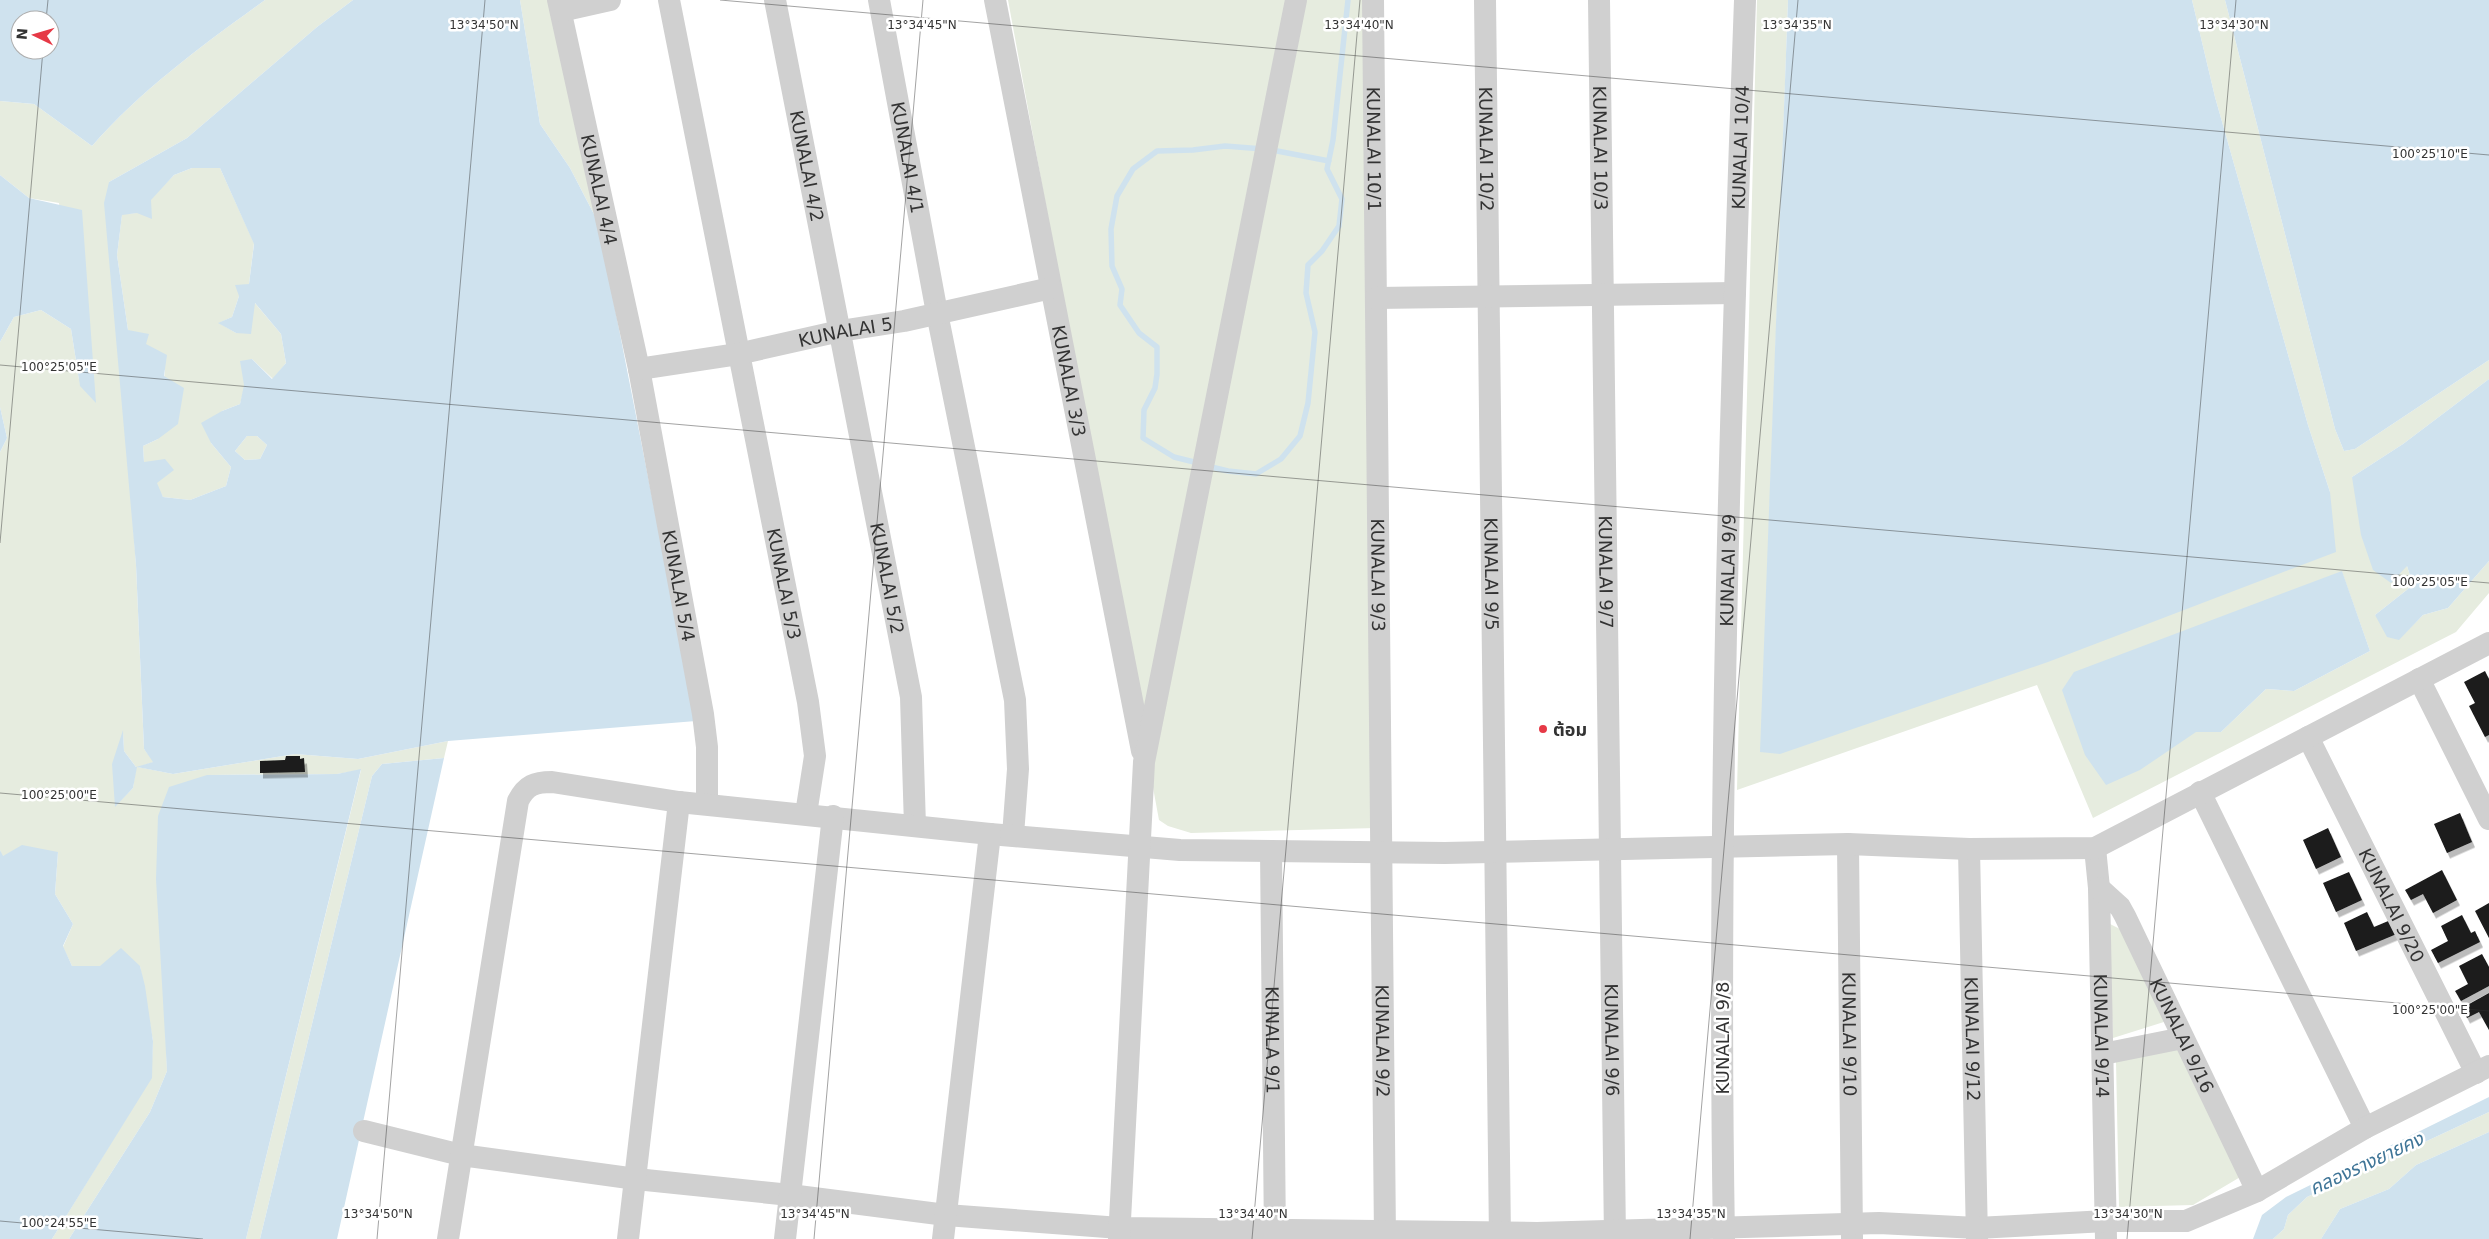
<svg xmlns="http://www.w3.org/2000/svg" width="2489" height="1239" viewBox="0 0 2489 1239" font-family="'DejaVu Sans','Noto Sans Thai',sans-serif">
	<style>
		.green { fill: #e6ecdf; fill-rule: evenodd }
		.water { fill: #cfe2ee; fill-rule: evenodd }
		.lines { fill: none; stroke-linecap: round; stroke-linejoin: round }
		.stream { stroke: #cfe2ee; stroke-width: 5.5 }
		.building { fill: #1a1a1a; filter: url(#shadow) }
		.minor { stroke: #d0d0d0; stroke-width: 22 }
		.ticks { fill: none; stroke: #333; stroke-width: 1; stroke-opacity: 0.45 }
		.poi-dot { fill: #e63946; stroke: #fff; stroke-width: 2 }
		.labels { text-anchor: middle; dominant-baseline: central; stroke-width: 5; stroke-linejoin: round; paint-order: stroke }
		.street-label { font-size: 18px; fill: #333; stroke: #fff }
		.poi-label { font-size: 18px; font-weight: bold; fill: #333; stroke: #fff; text-anchor: start }
		.water-label { font-size: 19px; font-style: italic; fill: #3f7597; stroke: #fff }
		.ticks-label { font-size: 12px; text-anchor: middle; fill: #333; stroke: #fff; stroke-width: 5; stroke-linejoin: round; paint-order: stroke }
	</style>
	<defs>
		<filter id="shadow"><feDropShadow dx="3" dy="5.5" stdDeviation="0" flood-color="#0004"/></filter>
	</defs>
	<rect width="100%" height="100%" fill="#fff"/>
	<path class="green" d="M265,0H353L317,27L187,138L109,182L136,565L144,749L154,762L138,767L173,774L295,754L358,759L448,741L444,758L382,764L372,776L260,1239H246L361,770L337,774L207,775L165,1017L167,1071L150,1112L69,1239H52L151,1078L153,1041L140,966H72L63,947L73,924L55,894L58,852L2,856L0,850V452L7,438L0,407V342L14,317L41,310L71,329L80,386L59,203L29,198L0,175V101L34,104L92,146C142,89 204,44 265,0ZM123,732L124,751L136,767L133,788L115,806Z
		M520,0H555L598,222L570,168L540,124Z
		M1008,0H1366L1376,828L1191,833L1168,826L1159,820Z
		M1757,0H1788L1761,752L2330,492L2308,425L2215,97L2192,0H2225L2335,429L2344,451L2355,449L2489,360V379L2403,444L2352,477L2407,566L2413,585L2375,615L2399,639L2423,615L2448,608L2489,561V593L2456,632L2093,818L2037,685L1737,790ZM2342,572L2370,651L2294,691L2266,689L2221,732H2196Z
		M192,168H220L254,243L249,284L239,296L232,317L219,323L236,333L254,302L281,334L286,363L273,379L252,359L240,404L222,411L211,443L231,467L226,486L190,500L163,497L144,463L143,446L158,439L165,370L145,344L128,330L117,255L122,214L137,213L174,175Z
		M247,436H257L267,445L260,459L245,460L235,451Z
		M2108,923L2124,931L2167,1021L2113,1038Z
		M2177,1046L2242,1176L2193,1205L2119,1207L2116,1061Z
		M2489,1112V1132L2416,1165L2389,1189L2340,1209L2321,1239H2273L2284,1229L2288,1215L2307,1197Z"/>
	<path class="water" d="M0,0H265C204,44 142,89 92,146L34,104L0,101ZM20,20H50V50H20Z
		M353,0H520L540,124L570,168L598,222L696,721L448,741L358,759L295,754L173,774L137,767L133,788L115,807L112,764L123,730L124,751L136,767L153,762L144,749L136,565L104,203L109,182L187,138L317,27ZM192,168H220L254,244L249,284L235,285L239,296L232,317L218,323L236,333L251,334L255,303L281,334L286,363L272,379L252,359L240,361L244,385L240,404L222,411L201,423L211,443L231,467L226,486L190,500L163,497L157,483L174,470L165,459L144,462L143,446L158,439L178,424L184,388L164,376L167,355L146,344L149,334L128,330L117,255L122,215L137,213L152,219L151,200L174,175ZM247,436H257L267,445L260,459L245,460L235,451Z
		M1788,0H2192L2215,97L2308,425L2330,492L2336,552L2048,662L1780,754L1760,752Z
		M2225,0H2489V360L2355,449L2344,451L2335,429Z
		M0,175L29,198L82,210L96,403L80,386L71,329L41,310L14,317L0,342Z
		M2489,379V561L2448,608L2423,615L2399,640L2387,637L2375,615L2413,585L2407,566L2391,583L2373,570L2361,535L2352,477L2403,444Z
		M0,407L7,438L0,452Z
		M2342,571L2370,651L2294,691L2266,689L2221,732H2196L2140,770L2106,785L2085,755L2062,690L2074,672Z
		M444,758L337,1239H260L372,776L382,764Z
		M361,769L246,1239H69L150,1112L167,1071L156,879L158,816L169,787L207,775L337,774Z
		M22,845L58,852L55,894L73,924L63,946L72,966H100L121,948L140,966L145,986L153,1041L152,1078L52,1239H0V850L3,856Z
		M2489,1097V1112L2307,1197L2288,1215L2284,1229L2273,1239H2253L2262,1215L2286,1197Z
		M2489,1132V1239H2321L2340,1209L2389,1189L2416,1165Z"/>
	<g class="lines">
		<path class="stream" d="M1272,150L1329,161
			M1198,463L1174,457L1143,438L1144,410L1155,388L1157,374V347L1139,333L1120,305L1122,289L1112,266L1111,229L1117,196L1133,169L1157,151L1193,150L1225,146L1263,149
			M1207,466L1228,471L1256,474L1281,459L1300,436L1308,403L1315,332L1306,293L1308,265L1322,251L1339,226L1342,199L1327,169L1333,140L1348,0"/>
	</g>
	<path class="building" d="M2485,671L2489,679V735L2485,737L2469,706L2475,703L2464,682Z
		M286,756H300V759L304,758L305,772L260,773V761L285,760Z
		M2460,813L2472,842L2447,853L2434,824Z
		M2328,828L2341,857L2316,869L2303,840Z
		M2442,870L2457,900L2433,913L2423,894L2411,900L2405,890Z
		M2349,872L2362,900L2336,912L2323,883Z
		M2489,903V938L2475,911Z
		M2367,912L2374,927L2393,919L2399,933L2356,951L2344,923Z
		M2462,915L2471,933L2475,931L2480,942L2438,963L2431,950L2448,941L2441,926Z
		M2482,954L2489,967V986L2461,1001L2455,991L2468,984L2459,966Z
		M2489,993V1030L2479,1012L2467,1018L2462,1008Z"/>
	<g class="lines">
		<g class="minor">
			<path id="s1" d="M558,0L639,369L703,714L707,747V803"/>
			<path id="s2" d="M669,0L808,702L815,756L806,814"/>
			<path id="s3" d="M775,0L911,697L915,826"/>
			<path id="s4" d="M879,0L937,313L1015,700L1018,769L1013,835"/>
			<path id="s5" d="M995,0L1142,751"/>
			<path id="s6" d="M1373,0L1385,1239"/>
			<path id="s7" d="M1485,0L1500,1239"/>
			<path id="s8" d="M1599,0L1615,1239"/>
			<path d="M561,11L610,0"/>
			<path d="M1376,298L1735,293"/>
			<path id="s9" d="M639,369L738,354L840,331L904,321L1051,288"/>
			<path d="M2419,679L2489,819"/>
			<path id="s10" d="M2308,737L2476,1073"/>
			<path d="M2200,792L2365,1128"/>
			<path id="s11" d="M1848,844L1852,1238"/>
			<path id="s12" d="M2095,848L2099,888L2106,1239"/>
			<path id="s13" d="M1969,849L1977,1239"/>
			<path id="s14" d="M1271,851L1275,1239"/>
			<path id="s15" d="M2099,888L2120,907L2125,916L2257,1191"/>
			<path d="M2103,1054L2183,1038"/>
			<path d="M364,1131L461,1155L636,1179L790,1195L946,1215L1120,1228L1537,1233L1879,1223L1977,1228L2106,1221H2186L2257,1191L2365,1128L2489,1066"/>
			<path d="M448,1239L518,801C526,785 535,782 552,782L679,802L990,834L1180,850L1445,853L1848,844L1969,849L2095,848L2489,643"/>
			<path d="M628,1239L679,802"/>
			<path d="M785,1239L833,816"/>
			<path d="M943,1239L990,834"/>
			<path d="M1119,1239L1144,762L1296,0"/>
			<path id="s16" d="M1724,1239C1717,826 1730,413 1745,0"/>
		</g>
	</g>
	<path class="ticks" d="M720,0L2489,155M46,20L48,0M0,365L2489,583M0,543L43,50M0,793L2489,1011M0,1221L203,1239M377,1239L485,0M814,1239L923,0M1252,1239L1360,0M1690,1239L1798,0M2127,1239L2236,0"/>
	<circle class="poi-dot" cx="1543" cy="729" r="5"/>
	<g class="labels">
		<g class="street-label">
			<text stroke="none"><textPath href="#s16" startOffset="1092">KUNALAI 10/4</textPath></text>
			<text stroke="none"><textPath href="#s8" startOffset="148">KUNALAI 10/3</textPath></text>
			<text stroke="none"><textPath href="#s7" startOffset="149">KUNALAI 10/2</textPath></text>
			<text stroke="none"><textPath href="#s6" startOffset="149">KUNALAI 10/1</textPath></text>
			<text stroke="none"><textPath href="#s4" startOffset="160">KUNALAI 4/1</textPath></text>
			<text stroke="none"><textPath href="#s3" startOffset="169">KUNALAI 4/2</textPath></text>
			<text stroke="none"><textPath href="#s1" startOffset="194">KUNALAI 4/4</textPath></text>
			<text stroke="none"><textPath href="#s9" startOffset="210">KUNALAI 5</textPath></text>
			<text stroke="none"><textPath href="#s5" startOffset="388">KUNALAI 3/3</textPath></text>
			<text stroke="none"><textPath href="#s16" startOffset="669">KUNALAI 9/9</textPath></text>
			<text stroke="none"><textPath href="#s8" startOffset="572">KUNALAI 9/7</textPath></text>
			<text stroke="none"><textPath href="#s7" startOffset="574">KUNALAI 9/5</textPath></text>
			<text stroke="none"><textPath href="#s6" startOffset="575">KUNALAI 9/3</textPath></text>
			<text stroke="none"><textPath href="#s3" startOffset="589">KUNALAI 5/2</textPath></text>
			<text stroke="none"><textPath href="#s2" startOffset="595">KUNALAI 5/3</textPath></text>
			<text stroke="none"><textPath href="#s1" startOffset="598">KUNALAI 5/4</textPath></text>
			<text stroke="none"><textPath href="#s10" startOffset="188">KUNALAI 9/20</textPath></text>
			<text stroke="none"><textPath href="#s11" startOffset="190">KUNALAI 9/10</textPath></text>
			<text stroke="none"><textPath href="#s12" startOffset="188">KUNALAI 9/14</textPath></text>
			<text stroke="none"><textPath href="#s15" startOffset="171">KUNALAI 9/16</textPath></text>
			<text transform="translate(1722 1038) rotate(-90)">KUNALAI 9/8</text>
			<text stroke="none"><textPath href="#s13" startOffset="190">KUNALAI 9/12</textPath></text>
			<text stroke="none"><textPath href="#s14" startOffset="189">KUNALA 9/1</textPath></text>
			<text stroke="none"><textPath href="#s8" startOffset="1040">KUNALAI 9/6</textPath></text>
			<text stroke="none"><textPath href="#s6" startOffset="1041">KUNALAI 9/2</textPath></text>
		</g>
		<g class="poi-label">
			<text x="1553" y="729">ต้อม</text>
		</g>
		<g class="water-label">
			<text transform="translate(2366 1163) rotate(-25)">คลองรางยายคง</text>
		</g>
	</g>
	<g class="ticks-label">
		<text x="484" y="29">13°34'50"N</text>
		<text x="922" y="29">13°34'45"N</text>
		<text x="1359" y="29">13°34'40"N</text>
		<text x="1797" y="29">13°34'35"N</text>
		<text x="2234" y="29">13°34'30"N</text>
		<text x="2430" y="158">100°25'10"E</text>
		<text x="59" y="371">100°25'05"E</text>
		<text x="2430" y="586">100°25'05"E</text>
		<text x="59" y="799">100°25'00"E</text>
		<text x="2430" y="1014">100°25'00"E</text>
		<text x="378" y="1218">13°34'50"N</text>
		<text x="815" y="1218">13°34'45"N</text>
		<text x="1253" y="1218">13°34'40"N</text>
		<text x="1691" y="1218">13°34'35"N</text>
		<text x="2128" y="1218">13°34'30"N</text>
		<text x="59" y="1227">100°24'55"E</text>
	</g>
	<g transform="translate(35 35) rotate(275)"><circle r="24" fill="#ffffff" stroke="#adadad"/>
	<path d="M0-4L9 19L0 12L-9 19Z" fill="#e63946"/>
	<text y="-8" font-size="14" font-weight="bold" text-anchor="middle" fill="#333333">N</text>
	</g>
</svg>
